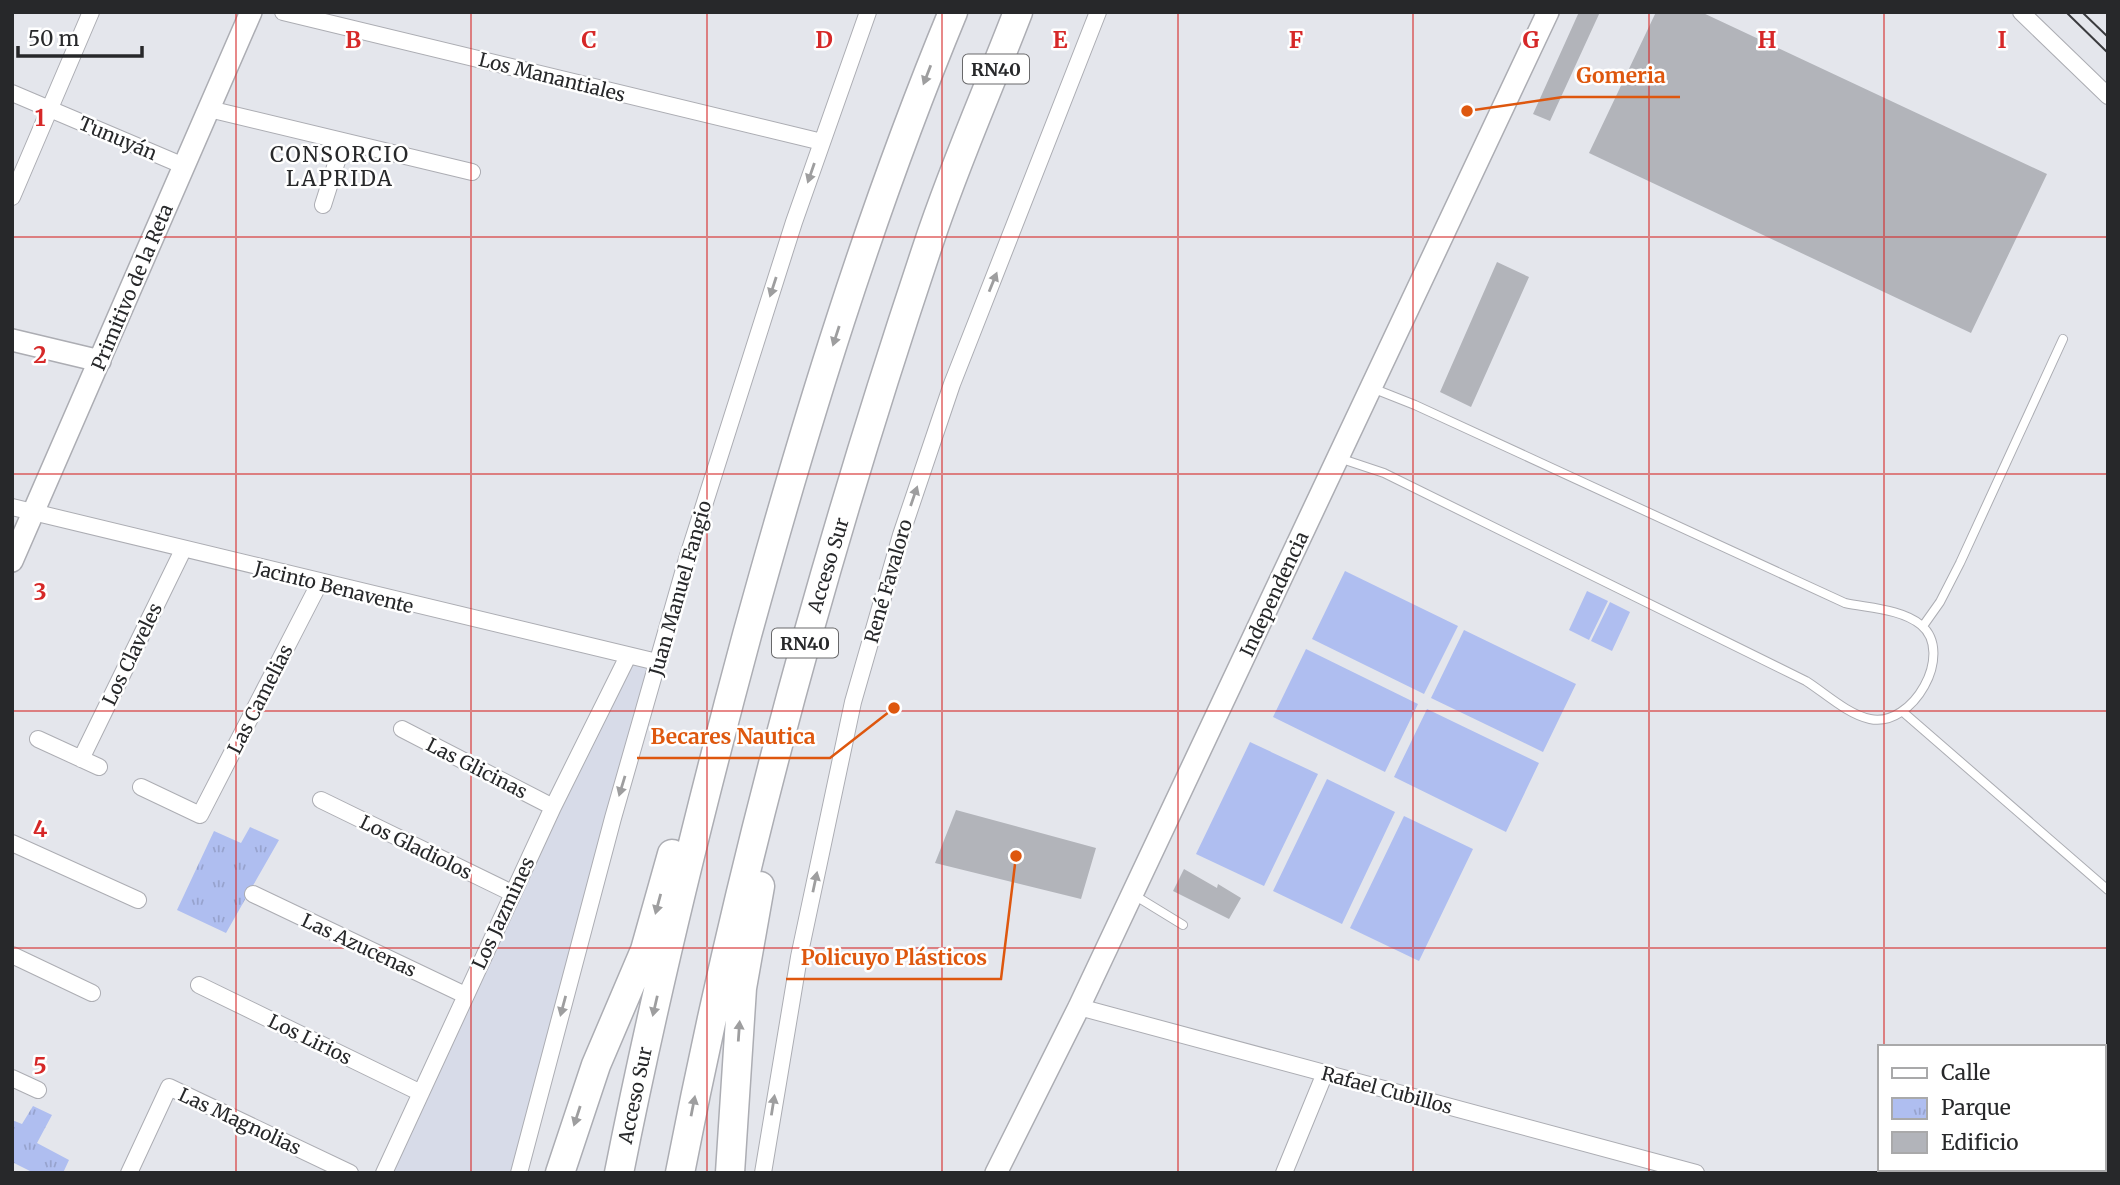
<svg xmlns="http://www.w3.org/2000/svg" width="2120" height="1185" viewBox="0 0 2120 1185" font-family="Merriweather,serif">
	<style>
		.built { fill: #d7dbe8 }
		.park { fill: url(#park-tufts) }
		.pitch { fill: #afbef0 }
		.building { fill: #b2b4ba }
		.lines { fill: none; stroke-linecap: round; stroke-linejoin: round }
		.lane-casing { stroke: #acadb3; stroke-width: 10 }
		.street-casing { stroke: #acadb3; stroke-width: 18 }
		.secondary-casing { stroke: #acadb3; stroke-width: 24 }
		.highway-casing { stroke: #acadb3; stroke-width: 31 }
		.lane { stroke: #fff; stroke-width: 8 }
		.street { stroke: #fff; stroke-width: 16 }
		.secondary { stroke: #fff; stroke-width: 21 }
		.highway { stroke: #fff; stroke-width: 28 }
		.tram { stroke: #3b3c3f; stroke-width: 2 }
		.oneway { fill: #9e9e9f }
		.grid { fill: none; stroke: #d62828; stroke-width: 2; stroke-opacity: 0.55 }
		.labels { text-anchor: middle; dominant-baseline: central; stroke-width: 5; stroke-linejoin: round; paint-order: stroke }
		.shield { fill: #fff; stroke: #68686a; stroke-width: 2 }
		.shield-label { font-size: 18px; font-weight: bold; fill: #27282a }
		.street-label { font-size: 19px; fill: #27282a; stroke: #fff }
		.neighbourhood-label { font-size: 21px; letter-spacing: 2px; fill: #27282a; stroke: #fff }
		.grid-label { font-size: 23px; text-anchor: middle; font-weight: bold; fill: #d62828; stroke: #fff; stroke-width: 5; stroke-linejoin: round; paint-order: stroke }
		.leader { fill: none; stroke: #de570e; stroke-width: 2.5 }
		.callout-dot { fill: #de570e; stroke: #fff; stroke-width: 2.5 }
		.callout-label { font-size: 21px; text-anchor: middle; font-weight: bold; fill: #de570e; stroke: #fff; stroke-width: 5; stroke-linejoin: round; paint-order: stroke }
	</style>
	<defs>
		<pattern id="park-tufts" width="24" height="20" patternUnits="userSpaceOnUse" patternTransform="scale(1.75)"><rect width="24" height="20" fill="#afbef0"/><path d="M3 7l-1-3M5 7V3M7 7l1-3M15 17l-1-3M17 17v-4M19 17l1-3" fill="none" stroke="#97a3ce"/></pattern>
	</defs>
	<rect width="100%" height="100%" fill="#e4e6ec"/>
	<path class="built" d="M628,656L657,662L519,1173H384Z"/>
	<path class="park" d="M250,827L279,840L226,933L177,910L214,831L241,843Z
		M33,1106L52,1115L37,1143L69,1160L63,1173H34L12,1162V1120L22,1124Z"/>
	<path class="pitch" d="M1345,571L1458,626L1424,694L1312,639Z
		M1587,591L1608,601L1589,640L1569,630Z
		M1610,602L1630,612L1612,651L1591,641Z
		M1464,630L1576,684L1543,752L1431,698Z
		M1306,649L1418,704L1385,772L1273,717Z
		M1427,709L1539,763L1506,832L1394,777Z
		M1250,742L1318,774L1264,886L1196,854Z
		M1327,779L1395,812L1342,924L1273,891Z
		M1404,816L1473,849L1419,961L1350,928Z"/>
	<path class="building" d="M1579,12H1600L1550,121L1533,114Z
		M1656,12H1701L2047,174L1971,333L1589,153Z
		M1497,262L1529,277L1471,407L1440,392Z
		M956,810L1096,848L1081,899L935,863Z
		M1184,869L1217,888L1218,884L1241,898L1229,919L1173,891Z"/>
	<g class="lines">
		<g class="lane-casing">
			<path id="lane" d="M1339,458L1384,473L1806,681C1825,693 1847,714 1870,719C1913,728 1955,653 1921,625C1902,609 1868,608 1845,603L1415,405L1372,388
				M1923,626L1940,602L1960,563L2063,339
				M1903,712L2108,890
				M1134,895L1183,925"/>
		</g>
		<g class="street-casing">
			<path id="street" d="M283,12L822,142
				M2021,12L2108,96
				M12,93L184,166
				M209,109L472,172
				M12,197L91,12
				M323,205L343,142
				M12,507L657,662
				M402,729L553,807
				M38,739L99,767
				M81,759L183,550
				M141,787L200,815L319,584
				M321,800L512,893
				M12,843L138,900
				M253,894L465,995
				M12,955L92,993
				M199,985L421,1093
				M1079,1007L1696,1173
				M12,1078L38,1090
				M129,1173L169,1087L350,1173
				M384,1173L553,807L628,656
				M519,1173L613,818L687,559L794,222L868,12
				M763,1173L799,957L853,702L901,535L952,384L1098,12
				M1284,1173L1325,1073"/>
		</g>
		<g class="secondary-casing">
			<path id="secondary" d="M12,340L100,361
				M12,561L251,12
				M996,1173L1079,1007L1548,12"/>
		</g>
		<g class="highway-casing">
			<path id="highway" d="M560,1173L596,1065L645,950L672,854
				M619,1173C655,992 699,813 747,635C805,424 869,215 953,12
				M680,1173C741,858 826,549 928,245C954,166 988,90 1018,12
				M730,1173L742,988L760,886"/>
		</g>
		<use href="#lane" class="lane"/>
		<use href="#street" class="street"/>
		<use href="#secondary" class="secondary"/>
		<use href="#highway" class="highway"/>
		<path class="tram" d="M2066,12L2108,53
			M2082,12L2108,37"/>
	</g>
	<defs><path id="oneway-solid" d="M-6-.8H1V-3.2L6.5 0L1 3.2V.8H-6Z" transform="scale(1.75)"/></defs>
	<g class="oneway">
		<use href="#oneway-solid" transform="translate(927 75) rotate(111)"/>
		<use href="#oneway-solid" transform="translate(811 173) rotate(109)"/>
		<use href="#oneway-solid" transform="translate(993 282) rotate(-68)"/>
		<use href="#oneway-solid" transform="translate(773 287) rotate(108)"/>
		<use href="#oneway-solid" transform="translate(836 336) rotate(108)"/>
		<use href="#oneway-solid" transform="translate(914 496) rotate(-71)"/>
		<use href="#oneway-solid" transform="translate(622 786) rotate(107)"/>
		<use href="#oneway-solid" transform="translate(815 882) rotate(-78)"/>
		<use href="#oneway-solid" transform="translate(658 904) rotate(105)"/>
		<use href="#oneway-solid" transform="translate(563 1006) rotate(105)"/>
		<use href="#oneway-solid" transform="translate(655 1006) rotate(103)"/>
		<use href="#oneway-solid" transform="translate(739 1031) rotate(-86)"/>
		<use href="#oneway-solid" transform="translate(773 1105) rotate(-81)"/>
		<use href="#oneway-solid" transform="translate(693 1106) rotate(-79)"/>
		<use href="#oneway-solid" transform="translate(577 1116) rotate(108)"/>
	</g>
	<path class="grid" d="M236,12V1173M471,12V1173M707,12V1173M942,12V1173M1178,12V1173M1413,12V1173M1649,12V1173M1884,12V1047M12,237H2108M12,474H2108M12,711H2108M12,948H2108M1884,1169V1173"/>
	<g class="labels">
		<g class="shield">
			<rect x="963" y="54.5" width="66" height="29" rx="5"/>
			<rect x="772" y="628.5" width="66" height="29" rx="5"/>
		</g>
		<g class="shield-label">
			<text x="996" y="69">RN40</text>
			<text x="805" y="643">RN40</text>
		</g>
		<g class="street-label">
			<text transform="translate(552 77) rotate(14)">Los Manantiales</text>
			<text transform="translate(118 138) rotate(23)">Tunuyán</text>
			<text transform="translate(132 287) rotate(-67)">Primitivo de la Reta</text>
			<text transform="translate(828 565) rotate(-73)">Acceso Sur</text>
			<text transform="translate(888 581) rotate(-74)">René Favaloro</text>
			<text transform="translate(334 587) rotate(14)">Jacinto Benavente</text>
			<text transform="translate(680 588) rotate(-74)">Juan Manuel Fangio</text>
			<text transform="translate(1274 594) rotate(-65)">Independencia</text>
			<text transform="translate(132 654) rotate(-64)">Los Claveles</text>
			<text transform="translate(260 699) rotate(-63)">Las Camelias</text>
			<text transform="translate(477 768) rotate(27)">Las Glicinas</text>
			<text transform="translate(416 847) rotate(26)">Los Gladiolos</text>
			<text transform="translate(503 913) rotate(-65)">Los Jazmines</text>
			<text transform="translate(359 945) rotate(25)">Las Azucenas</text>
			<text transform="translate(310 1039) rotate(26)">Los Lirios</text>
			<text transform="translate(1387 1090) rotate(15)">Rafael Cubillos</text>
			<text transform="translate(635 1095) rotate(-78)">Acceso Sur</text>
			<text transform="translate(240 1121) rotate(25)">Las Magnolias</text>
		</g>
		<g class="neighbourhood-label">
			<text x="340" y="154">CONSORCIO<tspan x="340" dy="24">LAPRIDA</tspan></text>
		</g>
	</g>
	<g class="grid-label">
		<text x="353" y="48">B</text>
		<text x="589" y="48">C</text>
		<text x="824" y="48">D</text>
		<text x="1060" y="48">E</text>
		<text x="1296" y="48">F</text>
		<text x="1531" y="48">G</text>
		<text x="1767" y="48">H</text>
		<text x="2002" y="48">I</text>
		<text x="40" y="126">1</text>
		<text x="40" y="363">2</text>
		<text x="40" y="600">3</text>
		<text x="40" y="837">4</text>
		<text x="40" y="1074">5</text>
	</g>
	<path class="leader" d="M1467 111L1563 97H1680M894 708L830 758H637M1016 856L1001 979H786"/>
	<g class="callout-dot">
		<circle cx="1467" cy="111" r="7"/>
		<circle cx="894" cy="708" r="7"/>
		<circle cx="1016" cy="856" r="7"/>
	</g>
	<g class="callout-label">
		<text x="1621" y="83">Gomeria</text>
		<text x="733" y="744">Becares Nautica</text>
		<text x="894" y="965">Policuyo Plásticos</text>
	</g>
	<rect width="2120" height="1185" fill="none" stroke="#27282a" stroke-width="28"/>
	<rect x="1878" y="1045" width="228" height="126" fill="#ffffff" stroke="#a9a9aa" stroke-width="2"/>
	<rect x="1892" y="1068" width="35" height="10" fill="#ffffff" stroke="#a9a9aa" stroke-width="2"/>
	<text x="1941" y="1080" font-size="21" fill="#27282a">Calle</text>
	<rect x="1892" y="1098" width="35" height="21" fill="url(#park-tufts)" stroke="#a9a9aa" stroke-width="2"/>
	<text x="1941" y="1115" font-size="21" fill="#27282a">Parque</text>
	<rect x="1892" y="1132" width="35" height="21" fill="#b2b4ba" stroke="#a9a9aa" stroke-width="2"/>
	<text x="1941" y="1150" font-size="21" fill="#27282a">Edificio</text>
	<path d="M18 46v10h124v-10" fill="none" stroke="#27282a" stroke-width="3.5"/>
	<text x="28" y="46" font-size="21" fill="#27282a" stroke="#ffffff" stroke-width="5" paint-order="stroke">50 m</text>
</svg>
